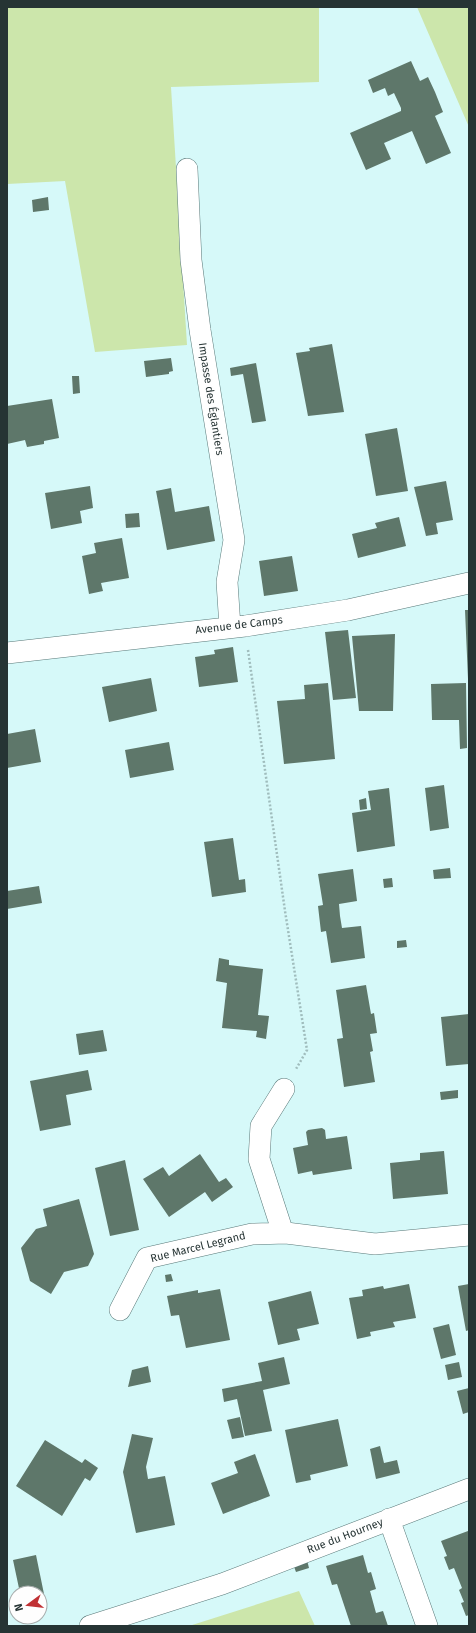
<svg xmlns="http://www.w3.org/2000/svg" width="476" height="1633" viewBox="0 0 476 1633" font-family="'Fira Sans',sans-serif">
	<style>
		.green { fill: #cce6ab }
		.building { fill: #5e776a }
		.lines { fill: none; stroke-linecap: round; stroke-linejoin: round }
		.minor-casing { stroke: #597979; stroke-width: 22 }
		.path { stroke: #a0bdbd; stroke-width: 2.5; stroke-dasharray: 2 2; stroke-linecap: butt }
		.minor { stroke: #fff; stroke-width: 21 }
		.labels { text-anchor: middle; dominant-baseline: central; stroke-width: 4; stroke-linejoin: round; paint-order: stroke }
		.street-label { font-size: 11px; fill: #263434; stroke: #fefefe }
	</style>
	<rect width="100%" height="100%" fill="#d6f9f9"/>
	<path class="green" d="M7,7H319V82L171,87L187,345L95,352L65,181L7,184Z
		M417,7H469V127Z
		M299,1591L315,1626H189Z"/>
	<path class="building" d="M411,61L420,81L428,77L435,92L443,112L435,116L451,153L426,164L412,131L384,143L391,159L366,170L350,133L401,111V108L394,93L388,96L385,88L373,93L368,80Z
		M48,197L49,210L33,212L32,200Z
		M332,344L344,412L308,416L296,353L310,351L309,348Z
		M171,358L173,371L169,372V374L146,377L144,361Z
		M256,363L266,421L252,423L243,374L231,376L230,368Z
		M72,376H79L80,393L73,394Z
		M52,399L59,438L44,441V444L27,447L25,440L7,444V406Z
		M397,428L408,491L376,496L365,434Z
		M446,481L453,520L436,523L438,534L426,536L414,487Z
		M90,486L93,508L80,511L82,523L51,529L45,493Z
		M171,488L175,512L209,506L215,541L167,550L156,491Z
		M139,513L140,527L126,528L125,514Z
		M399,517L406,546L358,558L352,534L377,528L375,523Z
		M122,538L129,578L101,583L103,591L89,594L82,556L96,553L94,543Z
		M292,556L298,591L264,596L259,561Z
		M465,610H469V679H468Z
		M348,630L356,698L333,700L325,632Z
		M395,634L393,711H359L352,636Z
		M233,647L238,682L199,687L195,657L215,654L214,650Z
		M151,678L157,711L109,722L102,687Z
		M328,683L335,759L284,764L277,701L305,699L304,685Z
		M466,683L467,748L460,749L459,720H432L431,684Z
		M35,729L41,762L7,768V734Z
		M169,742L174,770L130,778L125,750Z
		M444,785L449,828L430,831L425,788Z
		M389,788L395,846L357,852L352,813L371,810L368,791Z
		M366,798L367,809L360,810L359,800Z
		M233,838L239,880L245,879L246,892L212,897L204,842Z
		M450,868L451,878L434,879L433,870Z
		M353,869L357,901L339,904L340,916L342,928L361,926L365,958L331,963L326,931L321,932L318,906L323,905L318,874Z
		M392,878L393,887L384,888L383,879Z
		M39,886L42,903L7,909V891Z
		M406,940L407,947L397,948V941Z
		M219,958L229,960V965L263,969L258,1015L269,1016L266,1039L256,1037L257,1031L222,1028L227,983L216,981Z
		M366,985L371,1014L374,1013L377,1033L370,1034L373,1051L370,1052L375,1082L344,1087L337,1039L343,1038L336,990Z
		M469,1014V1064L446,1066L441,1017Z
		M103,1030L107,1051L79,1055L76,1034Z
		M88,1070L92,1090L66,1095L71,1125L40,1131L30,1081Z
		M458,1090V1098L441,1100L440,1092Z
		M322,1128L325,1130L326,1139L347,1136L352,1169L313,1175L312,1171L298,1174L293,1148L308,1145L306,1132L308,1130Z
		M444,1151L448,1194L393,1199L390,1163L420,1160V1153Z
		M200,1154L219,1182L226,1178L233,1187L212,1202L205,1192L169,1217L143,1179L163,1167L169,1176Z
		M125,1160L139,1230L110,1236L95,1168Z
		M79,1199L94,1254L88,1266L64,1272L51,1294L30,1281L21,1248L36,1229L47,1226L43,1209Z
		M171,1274L173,1281L166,1282L165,1275Z
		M409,1284L416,1318L393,1322L395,1327L370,1332L371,1336L357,1339L349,1298L363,1296L362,1290L383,1286L384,1289Z
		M469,1284V1330L466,1331L458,1286Z
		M220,1289L230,1340L186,1348L179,1315L171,1316L167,1296L198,1290V1293Z
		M311,1291L319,1324L297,1329L300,1340L278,1345L268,1302Z
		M449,1324L456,1355L441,1359L433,1328Z
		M284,1357L290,1384L263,1390L272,1431L245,1436L237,1399L224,1402L222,1389L262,1381L258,1363Z
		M459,1362L462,1377L448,1380L445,1365Z
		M148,1366L151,1382L128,1387L132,1370Z
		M469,1388V1412L463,1414L457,1391Z
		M240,1417L244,1437L232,1439L227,1420Z
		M338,1419L348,1466L310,1475L311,1480L296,1483L285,1430Z
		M132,1434L153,1438L146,1467L148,1479L165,1476L175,1525L136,1533L123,1472Z
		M45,1440L82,1463L85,1459L98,1468L90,1481L85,1478L62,1516L16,1486Z
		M380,1446L384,1463L397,1460L400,1473L376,1479L370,1449Z
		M255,1454L270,1496L223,1514L211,1483L238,1473L234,1462Z
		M468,1531L469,1615L466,1616L461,1603L464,1602L459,1590L462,1588L454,1568L449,1570L444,1557L447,1556L441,1541Z
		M36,1555L44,1594L20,1593L13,1560Z
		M363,1555L368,1573L371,1572L376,1589L370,1591L376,1613L383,1611L388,1626H351L337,1584L332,1585L326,1566Z
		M307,1560L309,1568L296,1572L293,1564Z"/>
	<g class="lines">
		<g class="minor-casing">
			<path id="minor" d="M187,169L191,260L200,330L234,540L227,582L230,627
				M7,653L245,626L348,610L469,583
				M283,1233L259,1159L261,1126L284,1089
				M120,1310L147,1258L252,1234L286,1233L375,1244L469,1235
				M389,1519L427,1626
				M90,1626L222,1584L469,1489"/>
		</g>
		<path class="path" d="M248,650L285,911L307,1050L296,1069"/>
		<use href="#minor" class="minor"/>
	</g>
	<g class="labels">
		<g class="street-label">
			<text transform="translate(211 399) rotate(81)">Impasse des Églantiers</text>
			<text transform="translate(239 625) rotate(-7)">Avenue de Camps</text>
			<text transform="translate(198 1247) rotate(-14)">Rue Marcel Legrand</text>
			<text transform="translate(345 1536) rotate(-21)">Rue du Hourney</text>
		</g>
	</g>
	<rect width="476" height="1633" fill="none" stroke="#263434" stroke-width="16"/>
	<g transform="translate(28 1605) rotate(255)"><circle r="19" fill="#fefefe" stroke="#a8adad"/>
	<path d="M0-3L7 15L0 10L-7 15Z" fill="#c03134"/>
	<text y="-6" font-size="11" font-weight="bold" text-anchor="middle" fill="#263434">N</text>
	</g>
</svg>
